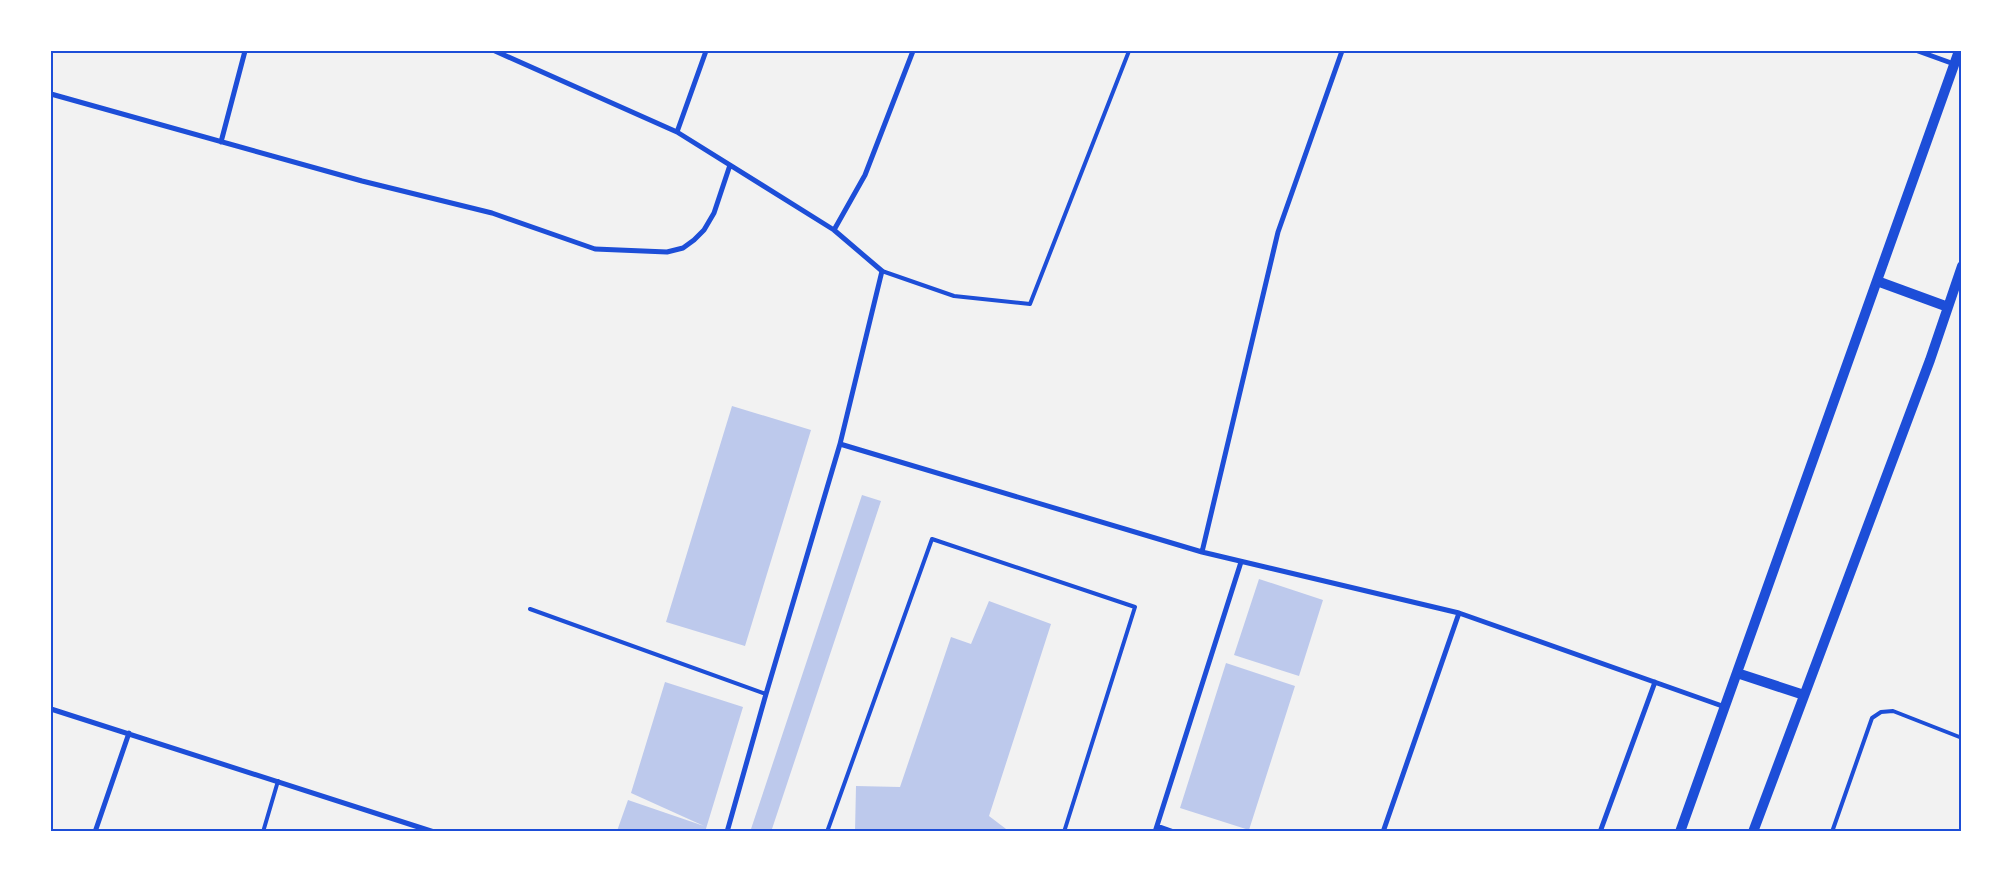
<svg xmlns="http://www.w3.org/2000/svg" width="2013" height="883" viewBox="0 0 2013 883" font-family="'Varela Round',sans-serif">
	<style>
		.building { fill: #bdc9ec }
		.lines { fill: none; stroke-linecap: round; stroke-linejoin: round }
		.service { stroke: #1d4ed8; stroke-width: 4 }
		.minor { stroke: #1d4ed8; stroke-width: 5 }
		.secondary { stroke: #1d4ed8; stroke-width: 10 }
		.neatline { fill: none; stroke: #1d4ed8; stroke-width: 2 }
	</style>
	<rect width="100%" height="100%" fill="#f2f2f2"/>
	<path class="building" d="M732,406L811,430L745,646L666,622Z
		M862,495L881,501L771,832H750Z
		M1259,579L1323,600L1299,676L1234,655Z
		M989,601L1051,624L989,816L1010,832H855L856,786L900,787L951,637L971,644Z
		M1226,663L1295,686L1249,830L1180,808Z
		M665,682L743,707L705,832H620L617,831L628,800L704,826L631,793Z"/>
	<g class="lines">
		<path class="service" d="M882,271L954,296L1030,304L1129,51
			M530,609L766,694
			M263,832L278,781
			M827,832L932,539L1135,607L1064,832
			M1832,832L1872,718L1881,712L1893,711L1962,738"/>
		<path class="minor" d="M495,51L677,132L834,230L882,271L840,444L766,694L727,832
			M1918,51L1954,64
			M51,94L362,181L492,213L595,249L667,252L683,248L694,240L704,230L714,213L730,165
			M677,132L706,51
			M221,142L245,51
			M834,230L865,175L913,51
			M840,444L1202,552L1459,613L1725,707
			M1202,552L1278,232L1342,51
			M51,709L434,832
			M1157,826L1174,832
			M95,832L129,733
			M1155,832L1241,562
			M1383,832L1459,613
			M1600,832L1655,682"/>
		<path class="secondary" d="M1877,281L1948,307
			M1737,673L1804,695
			M1680,832L1959,51
			M1753,832L1930,360L1962,266"/>
	</g>
	<rect width="2013" height="883" fill="none" stroke="#ffffff" stroke-width="105"/>
	<rect x="52" y="52" width="1908" height="778" class="neatline"/>
</svg>
